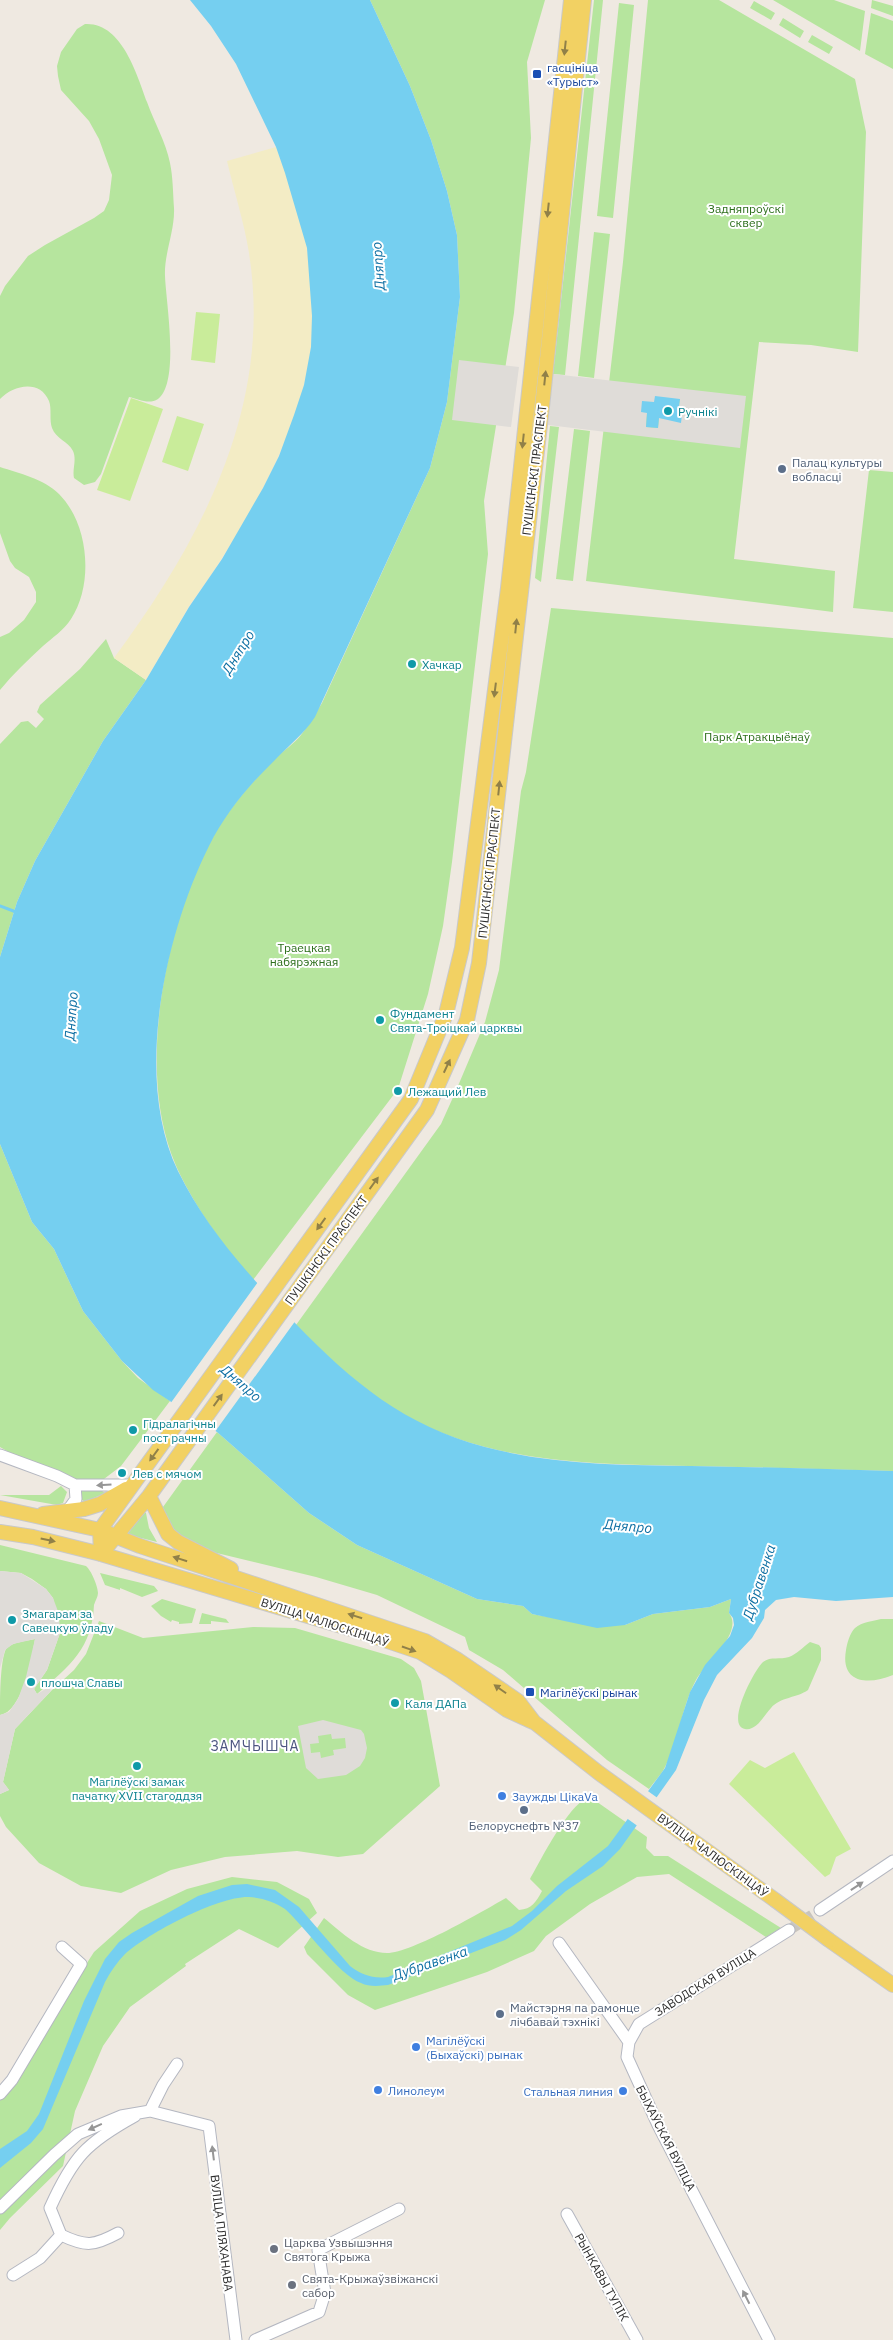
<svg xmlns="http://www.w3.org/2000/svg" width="893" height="2340" viewBox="0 0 893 2340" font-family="'IBM Plex Sans',sans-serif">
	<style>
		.green { fill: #b6e59e }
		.sand { fill: #f3ecc5 }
		.pitch { fill: #c9ec9a }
		.plaza { fill: #dfdcd8; fill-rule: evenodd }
		.water { fill: #75cff0 }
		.pier { fill: #efe9e1 }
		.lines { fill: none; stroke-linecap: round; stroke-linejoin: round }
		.stream { stroke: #75cff0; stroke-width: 3 }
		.minor-tunnel { stroke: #c8c4bd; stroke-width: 11; stroke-dasharray: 11 5.5; stroke-linecap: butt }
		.minor-casing { stroke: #b4b7c1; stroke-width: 13 }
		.major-casing { stroke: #c9c9c9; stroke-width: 16 }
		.minor { stroke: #fff; stroke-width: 11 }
		.major { stroke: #f2d163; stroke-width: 14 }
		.major-bridge-casing { stroke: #c9c9c9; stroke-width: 16; stroke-linecap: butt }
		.major-bridge { stroke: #f2d163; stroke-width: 14 }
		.oneway { fill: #908048 }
		.oneway2 { fill: #969696 }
		.transit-dot { fill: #1a4fb4; stroke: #fff; stroke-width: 2 }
		.culture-dot { fill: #0f9aa8; stroke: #fff; stroke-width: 2 }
		.service-dot { fill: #5c6f8a; stroke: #fff; stroke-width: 2 }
		.shop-dot { fill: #3f7fe0; stroke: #fff; stroke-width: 2 }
		.worship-dot { fill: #6b7280; stroke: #fff; stroke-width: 2 }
		.labels { text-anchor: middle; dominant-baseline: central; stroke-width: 4; stroke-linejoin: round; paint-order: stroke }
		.transit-label { font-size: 12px; fill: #164399; stroke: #fff; text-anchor: start }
		.park-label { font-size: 12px; fill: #2c6e1b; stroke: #fff }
		.culture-label { font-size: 12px; fill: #0d838f; stroke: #fff; text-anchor: start }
		.service-label { font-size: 12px; fill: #4e5e75; stroke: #fff; text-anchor: start }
		.street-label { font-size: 12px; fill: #2e2e2e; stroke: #fff }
		.shop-label { font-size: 12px; fill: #366cbe; stroke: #fff; text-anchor: start }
		.worship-label { font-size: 12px; fill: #5b616d; stroke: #fff; text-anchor: start }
		.water-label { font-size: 14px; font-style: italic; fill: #0d6fa3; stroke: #fff }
		.neighbourhood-label { font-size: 14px; letter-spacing: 1px; fill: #4d5680; stroke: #fff }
	</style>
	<rect width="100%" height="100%" fill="#efe9e1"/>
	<path class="green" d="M370,0H545L527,62L531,138L514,313L484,501L488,554L452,862L443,926L428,994L398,1089L253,1280C223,1247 186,1195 171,1153C137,1058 168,913 218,828C234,802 255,779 276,758C284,750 294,744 301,735C309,725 315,714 322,703L430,468L447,402L460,297L457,235L447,191L431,140L410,86Z
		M594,0H603L565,375L553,374Z
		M648,0H719L855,79L866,132L858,352L811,345L759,342L734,559L835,571L833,612L586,581L623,262Z
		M773,0H834L865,11L860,51Z
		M872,0L893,6V16L871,8Z
		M754,1L775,13L771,20L750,8Z
		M619,3L634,5L613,218L597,216Z
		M871,13L893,21V69L865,54Z
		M783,18L804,31L800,38L779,25Z
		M85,24C122,22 137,75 147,102C154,122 166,142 170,163C173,177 173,194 174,208C175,231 164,253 165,276C166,302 180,382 158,399C149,405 138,399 129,397L101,474L95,482L84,485L74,478C72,469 77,460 73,451C68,441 56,439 52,428C49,419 52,409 49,401C40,379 13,385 0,399V296L5,286L28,256L45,245L94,218L104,211L109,200L112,175L99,139L89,121L61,90L58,76L57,66L61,52L77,29Z
		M812,35L833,47L829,54L808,42Z
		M594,232L610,234L594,378L578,376Z
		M550,426L559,427L541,582L535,578Z
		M574,429L590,431L573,581L556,579Z
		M0,467C19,473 44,479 59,494C89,524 94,584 71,619C64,630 52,638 43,646C28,660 13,674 0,690V637L9,633L24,620L36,602V592L29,577L15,568L10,561L0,533Z
		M869,470L893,472V612L853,608Z
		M551,608L893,638V1471C825,1469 757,1467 689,1466C593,1464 493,1464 406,1416C364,1394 329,1358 296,1325L441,1124L455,1093L485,1022L499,970L521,791L526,772Z
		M106,639L114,658L146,680L103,741L35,861L17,902L0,957V744L21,722L28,721L36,728L44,719L37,712L40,705L80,669Z
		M0,1144L32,1222L54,1249L83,1311L122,1361L138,1378L170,1401L121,1466L104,1479L83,1483L24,1461L0,1447Z
		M217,1432L309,1513L357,1545L477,1599L523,1606L532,1614L559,1619L625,1625L653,1614L710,1607L731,1599L729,1613C744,1633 706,1662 696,1680C681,1707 680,1740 665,1767C661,1775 654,1782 649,1789L607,1760L503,1670L469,1650L465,1637L377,1595L316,1577L196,1548L177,1539L162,1513L163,1507Z
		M61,1486L67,1492L63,1503L57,1505L0,1495H49Z
		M82,1489L102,1491L105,1493L85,1502L81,1499Z
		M143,1513H146L149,1528L157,1542L129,1535L127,1531Z
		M0,1545L86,1566C91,1570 98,1586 98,1593C98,1597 95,1601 94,1605C92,1648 71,1665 37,1694L34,1689L47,1670L60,1633L53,1598L46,1589L32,1579L21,1573L0,1571Z
		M100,1573L154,1586L158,1591L142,1597L120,1588V1590L105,1585Z
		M162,1599L196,1609L192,1623L179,1624V1622L172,1620L171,1622L161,1616L151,1606Z
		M202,1613L226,1619L229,1623L211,1621V1624H199Z
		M881,1619H893V1675C869,1685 840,1684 846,1650C847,1643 850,1633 855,1628C862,1622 873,1621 881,1619Z
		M99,1621L143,1638L253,1627L295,1628L401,1659L414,1668L421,1681L440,1786L363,1854L338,1857L297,1851L225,1857L171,1870L121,1893L81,1886L39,1863L6,1827L0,1816V1794L9,1790L3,1782L15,1729L51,1691L74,1670L86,1654Z
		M35,1639C32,1658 22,1712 0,1715C0,1700 0,1661 6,1649C12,1642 26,1641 35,1639Z
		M810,1642L819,1645L821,1648V1660L808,1690C797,1698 780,1697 771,1708C764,1715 757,1731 745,1729C725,1726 754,1670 763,1662C771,1656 780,1660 789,1657C797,1654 803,1647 810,1642Z
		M590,1797L647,1837L646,1848L654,1856H668L781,1928L766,1937L669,1874L637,1877L590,1904L546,1936L534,1951L487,1972L375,2010L348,1995L307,1954L304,1947L324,1918C342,1933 363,1953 387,1953C412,1953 483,1911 506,1898L519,1910C532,1909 536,1902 542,1891L530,1879C541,1860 570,1801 590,1797Z
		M232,1877L277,1882L309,1899L317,1913L278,1948L239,1929L185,1964L186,1966L130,2007L103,2046L75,2111L63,2166L10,2218L0,2230V2099L94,1952L140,1911L187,1889Z"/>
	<path class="sand" d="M276,147C288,179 302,214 307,248C312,279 314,315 311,347C304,418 260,499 222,558C212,575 199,591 188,608C174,632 160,656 146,680L114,658C202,539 273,406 249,253C244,222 234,191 227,161Z"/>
	<path class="pitch" d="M196,312L220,314L215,363L191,360Z
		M131,398L163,409L130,501L97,490Z
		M177,416L204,424L188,471L162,462Z
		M794,1752L851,1849L836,1857L830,1874L825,1877L729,1784L750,1760L765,1768Z"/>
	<path class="plaza" d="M459,360L519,367L511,427L452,420Z
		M553,374L746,396L740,448L548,425ZM680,399L679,406L671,419L659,418L658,428L646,427L647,413L654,402Z
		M0,1571L21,1573L46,1589L53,1598L59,1614L60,1633L47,1670L34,1689L37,1694L49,1687L51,1691L15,1729L3,1782L9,1790L0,1794V1715L9,1712L18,1699L26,1677L35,1639L13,1644L5,1650L0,1668Z
		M323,1720L361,1730L364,1734L367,1748L365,1758L360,1766L346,1775L318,1779L306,1768L298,1726ZM331,1734L332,1739L345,1738L346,1748L333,1750L334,1755L321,1758L320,1752L311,1753L310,1744L319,1743L318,1736Z"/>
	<path class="water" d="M190,0H370L410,86L431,140L447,191L457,235L460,297L447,402L430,468L315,717C304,734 288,746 274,761C248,786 225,814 209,846C165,934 133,1078 178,1171C207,1230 251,1278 296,1324C352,1382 405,1426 485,1447C553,1465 622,1465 691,1466C759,1467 826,1469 893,1471V1597L836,1601L794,1597L776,1600L765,1610L764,1618L752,1638L717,1675L704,1700L676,1770L620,1849L603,1866L566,1891L521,1930L505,1940L388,1985C379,1986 369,1987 361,1983C340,1976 304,1926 285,1909C274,1902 263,1898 249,1897C218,1896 149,1933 125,1954C117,1962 111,1971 105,1982L43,2129L31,2143L0,2168V2149L27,2131L39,2114L84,2001L105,1959L119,1942L132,1933L198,1896L232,1885L247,1884L275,1890L299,1907L350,1966C362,1975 373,1979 388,1977L512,1926L532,1911L557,1886L608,1846L665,1768L690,1692L705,1665L730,1636L734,1625L733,1618L729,1613L731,1599L710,1607L653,1614L625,1625L597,1628L532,1614L523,1606L477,1599L357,1545L309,1513L217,1432L153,1390L122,1361L83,1311L54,1249L32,1222L0,1144V957L17,902L35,861L103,741L146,680L189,607L222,559L263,488L279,456L294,415L304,385L311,347L312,316L307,248L285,173L276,147L236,64L211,26Z
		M655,396L680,399L679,406H683L681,423L659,418L658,428L646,427L647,413L641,412L642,401L654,402Z"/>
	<path class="pier" d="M258,1282L296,1320L214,1433L170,1404Z
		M645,1789L659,1799L639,1827L625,1817Z"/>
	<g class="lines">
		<path class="stream" d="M0,906L16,912"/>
		<path class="minor-tunnel" d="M789,1930L820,1910"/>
		<g class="minor-casing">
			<path id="minor" d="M0,1455L57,1476L75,1485H133
				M68,1510L76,1499L75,1485
				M820,1910L893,1861
				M559,1943L629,2042
				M0,2094L12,2080L81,1964L62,1947
				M150,2111L163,2085L177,2064
				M0,2208L54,2155L78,2134L121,2116L150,2111L209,2126L236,2340
				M567,2214L637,2340
				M61,2235L50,2208C73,2157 86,2143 135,2116
				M13,2275L40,2258L61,2235C86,2247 94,2246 118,2233
				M255,2340L319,2312L325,2293L318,2250L399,2209
				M769,2340L658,2125L627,2057L629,2042L639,2024L789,1930"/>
		</g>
		<g class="major-casing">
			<path id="major" d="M149,1496L168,1534L178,1542L231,1569
				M0,1508L100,1530L140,1546L425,1641L458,1660L518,1701L534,1722L599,1773L775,1900
				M43,1514L84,1509L100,1504L126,1489
				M0,1532L33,1537L101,1554L355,1630L420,1652L451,1671L507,1710L533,1722
				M101,1554L149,1496L427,1110L467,1020L479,963L543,398L584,0
				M101,1554L100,1530L411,1099L446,1014L462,948L508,588L571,0
				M829,1940L893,1985"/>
		</g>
		<use href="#minor" class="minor"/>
		<use href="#major" class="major"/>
		<g class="major-bridge-casing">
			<path id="major-bridge" d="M775,1900L829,1940"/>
		</g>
		<use href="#major-bridge" class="major-bridge"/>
	</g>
	<defs><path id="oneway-solid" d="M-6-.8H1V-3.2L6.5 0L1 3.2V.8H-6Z" transform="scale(1.25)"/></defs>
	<g class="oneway">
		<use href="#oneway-solid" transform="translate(565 48) rotate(96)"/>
		<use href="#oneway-solid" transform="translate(548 210) rotate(96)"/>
		<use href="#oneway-solid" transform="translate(545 378) rotate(-84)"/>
		<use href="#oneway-solid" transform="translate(523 441) rotate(96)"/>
		<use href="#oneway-solid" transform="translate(516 626) rotate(-84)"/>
		<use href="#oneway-solid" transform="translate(495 690) rotate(97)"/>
		<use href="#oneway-solid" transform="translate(499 788) rotate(-84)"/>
		<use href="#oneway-solid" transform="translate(447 1066) rotate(-65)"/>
		<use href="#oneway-solid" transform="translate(374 1183) rotate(-54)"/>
		<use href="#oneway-solid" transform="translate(321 1224) rotate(126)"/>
		<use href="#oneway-solid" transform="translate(218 1400) rotate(-54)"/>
		<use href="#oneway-solid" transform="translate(154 1455) rotate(126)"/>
		<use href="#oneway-solid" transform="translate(48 1540) rotate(12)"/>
		<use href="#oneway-solid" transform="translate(180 1559) rotate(-162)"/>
		<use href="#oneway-solid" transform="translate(355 1616) rotate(-162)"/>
		<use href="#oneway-solid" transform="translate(409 1649) rotate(19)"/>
		<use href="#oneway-solid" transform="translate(500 1689) rotate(-145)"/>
	</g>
	<g class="oneway2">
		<use href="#oneway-solid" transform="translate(104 1485) rotate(176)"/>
		<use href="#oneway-solid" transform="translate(857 1886) rotate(-34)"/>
		<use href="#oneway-solid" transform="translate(95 2127) rotate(156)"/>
		<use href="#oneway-solid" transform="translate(213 2153) rotate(-97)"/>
		<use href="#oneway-solid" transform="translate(746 2297) rotate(-117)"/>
	</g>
	<g class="transit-dot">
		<rect x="532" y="69" width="10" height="10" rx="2.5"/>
		<rect x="525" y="1687" width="10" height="10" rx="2.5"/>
	</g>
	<g class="culture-dot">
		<circle cx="668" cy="411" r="5"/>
		<circle cx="412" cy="664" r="5"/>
		<circle cx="380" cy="1020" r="5"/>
		<circle cx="398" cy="1091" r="5"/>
		<circle cx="133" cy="1430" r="5"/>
		<circle cx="122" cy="1473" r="5"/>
		<circle cx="12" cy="1620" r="5"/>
		<circle cx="31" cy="1682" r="5"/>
		<circle cx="395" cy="1703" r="5"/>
		<circle cx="137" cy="1766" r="5"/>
	</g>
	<g class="service-dot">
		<circle cx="782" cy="469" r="5"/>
		<circle cx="524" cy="1810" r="5"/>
		<circle cx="500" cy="2014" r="5"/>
	</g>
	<g class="shop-dot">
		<circle cx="502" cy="1796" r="5"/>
		<circle cx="416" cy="2047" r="5"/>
		<circle cx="378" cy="2090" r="5"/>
		<circle cx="623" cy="2091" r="5"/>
	</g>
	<g class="worship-dot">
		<circle cx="274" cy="2249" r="5"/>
		<circle cx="292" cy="2285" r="5"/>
	</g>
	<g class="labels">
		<g class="transit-label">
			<text x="547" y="67">гасцініца<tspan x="547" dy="14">«Турыст»</tspan></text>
			<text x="540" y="1692">Магілёўскі рынак</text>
		</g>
		<g class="park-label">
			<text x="746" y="208">Задняпроўскі<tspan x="746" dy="14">сквер</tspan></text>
			<text x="757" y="736">Парк Атракцыёнаў</text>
			<text x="304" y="947">Траецкая<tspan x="304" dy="14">набярэжная</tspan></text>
		</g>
		<g class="culture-label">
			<text x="678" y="411">Ручнікі</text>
			<text x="422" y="664">Хачкар</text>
			<text x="390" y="1013">Фундамент<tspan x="390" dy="14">Свята-Троіцкай царквы</tspan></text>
			<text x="408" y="1091">Лежащий Лев</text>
			<text x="143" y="1423">Гідралагічны<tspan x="143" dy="14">пост рачны</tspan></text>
			<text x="132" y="1473">Лев с мячом</text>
			<text x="22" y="1613">Змагарам за<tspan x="22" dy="14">Савецкую ўладу</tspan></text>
			<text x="41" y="1682">плошча Славы</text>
			<text x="405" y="1703">Каля ДАПа</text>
			<text x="137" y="1781" text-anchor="middle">Магілёўскі замак<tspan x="137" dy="14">пачатку XVII стагоддзя</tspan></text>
		</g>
		<g class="service-label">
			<text x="792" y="462">Палац культуры<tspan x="792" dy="14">вобласці</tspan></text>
			<text x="524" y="1825" text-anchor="middle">Белоруснефть №37</text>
			<text x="510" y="2007">Майстэрня па рамонце<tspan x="510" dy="14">лічбавай тэхнікі</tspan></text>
		</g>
		<g class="street-label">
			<text transform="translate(534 470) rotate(-83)">ПУШКІНСКІ ПРАСПЕКТ</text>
			<text transform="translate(489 873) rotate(-84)">ПУШКІНСКІ ПРАСПЕКТ</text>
			<text transform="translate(326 1250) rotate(-54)">ПУШКІНСКІ ПРАСПЕКТ</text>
			<text transform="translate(325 1622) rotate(18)">ВУЛІЦА ЧАЛЮСКІНЦАЎ</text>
			<text transform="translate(713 1855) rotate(36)">ВУЛІЦА ЧАЛЮСКІНЦАЎ</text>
			<text transform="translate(705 1982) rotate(-32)">ЗАВОДСКАЯ ВУЛІЦА</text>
			<text transform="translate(666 2138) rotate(63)">БЫХАЎСКАЯ ВУЛІЦА</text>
			<text transform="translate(222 2233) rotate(83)">ВУЛІЦА ПЛЯХАНАВА</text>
			<text transform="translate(602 2277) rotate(61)">РЫНКАВЫ ТУПІК</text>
		</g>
		<g class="shop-label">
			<text x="512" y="1796">Заужды ЦікаVа</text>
			<text x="426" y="2040">Магілёўскі<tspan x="426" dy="14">(Быхаўскі) рынак</tspan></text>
			<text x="388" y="2090">Линолеум</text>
			<text x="613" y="2091" text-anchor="end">Стальная линия</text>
		</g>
		<g class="worship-label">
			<text x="284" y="2242">Царква Узвышэння<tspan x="284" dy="14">Святога Крыжа</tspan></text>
			<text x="302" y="2278">Свята-Крыжаўзвіжанскі<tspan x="302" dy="14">сабор</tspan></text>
		</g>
		<g class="water-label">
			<text transform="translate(378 266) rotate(-94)">Дняпро</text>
			<text transform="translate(238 652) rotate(-58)">Дняпро</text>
			<text transform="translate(71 1016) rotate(-86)">Дняпро</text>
			<text transform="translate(241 1383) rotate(41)">Дняпро</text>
			<text transform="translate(628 1526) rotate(5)">Дняпро</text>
			<text transform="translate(759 1582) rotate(-72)">Дубравенка</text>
			<text transform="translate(430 1963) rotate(-19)">Дубравенка</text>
		</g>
		<g class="neighbourhood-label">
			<text x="255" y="1746">ЗАМЧЫШЧА</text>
		</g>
	</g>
</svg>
